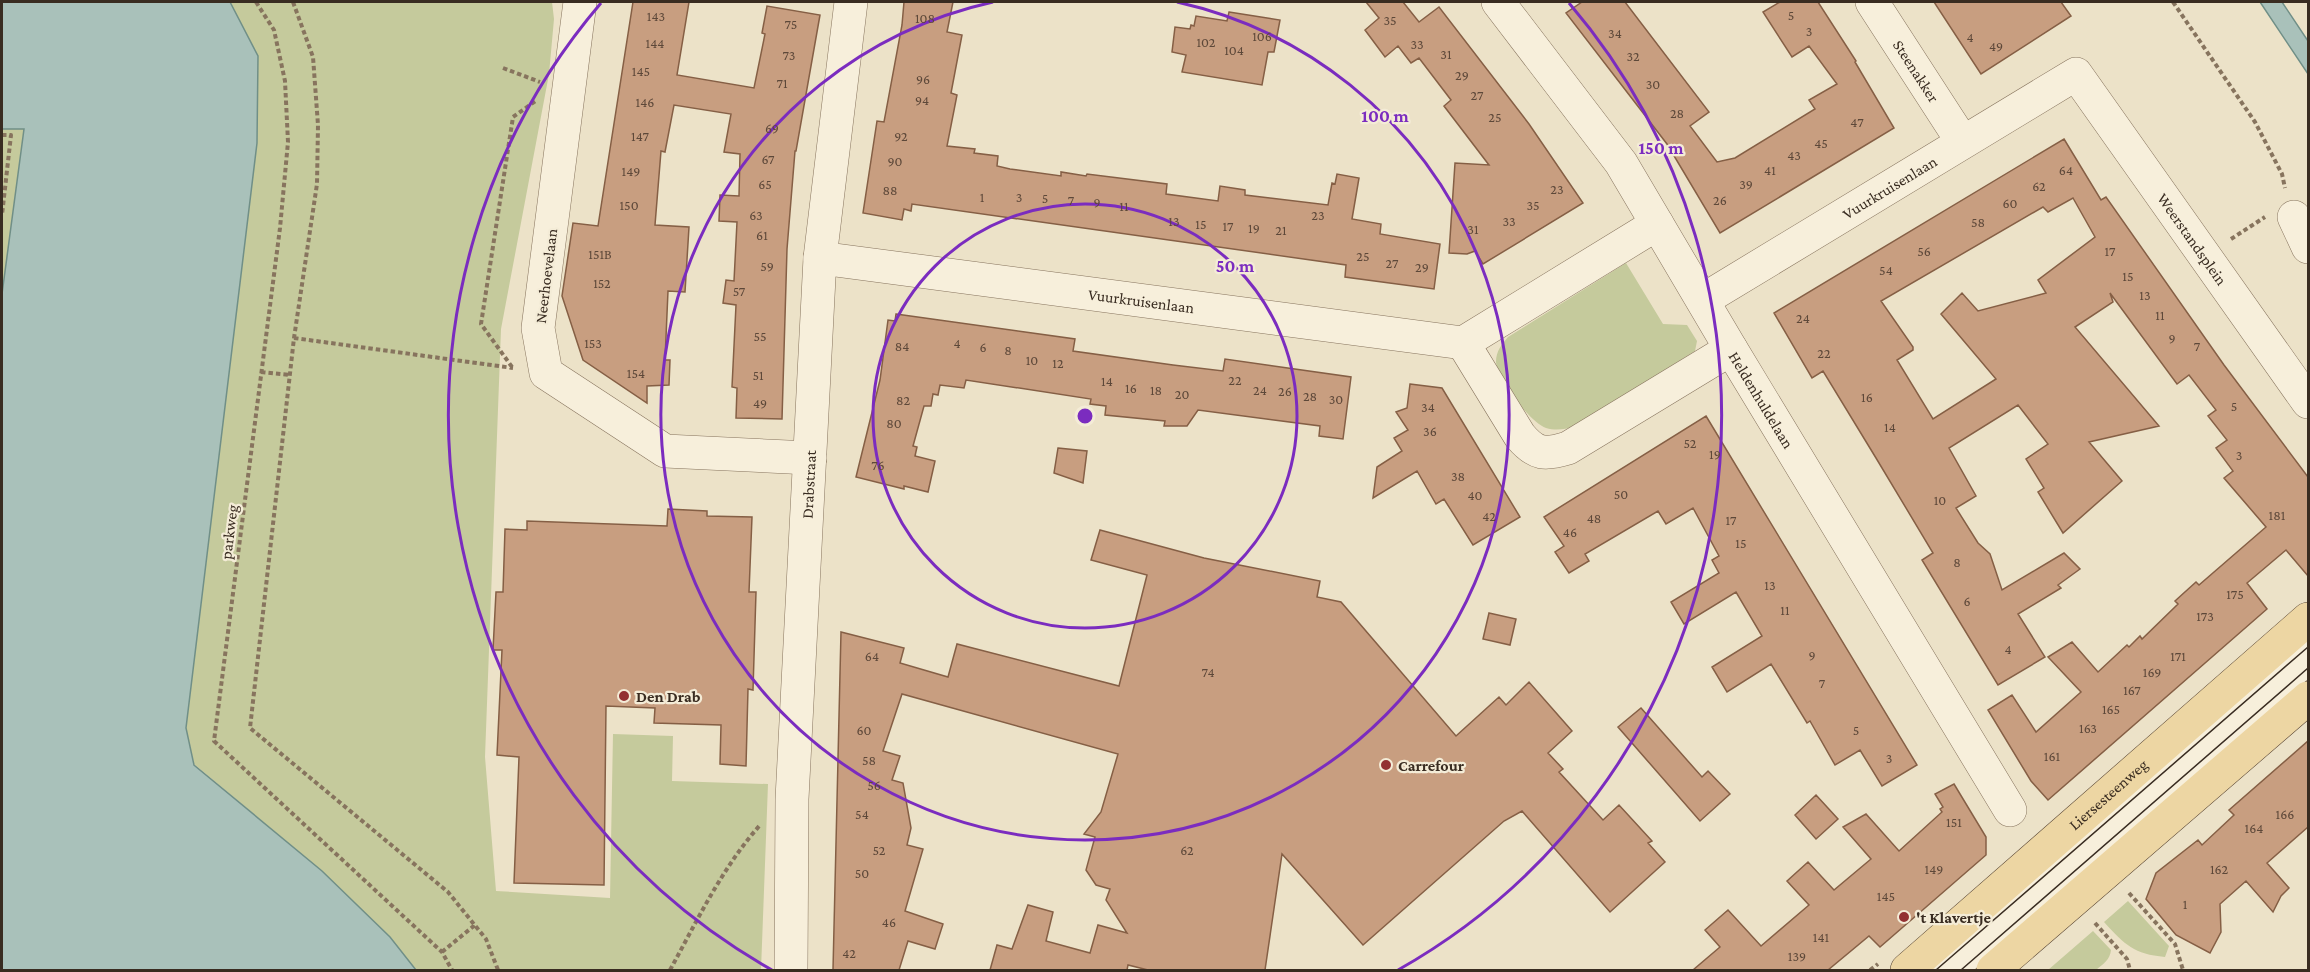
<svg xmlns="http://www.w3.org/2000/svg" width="2310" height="972" viewBox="0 0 2310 972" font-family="'Crimson Pro',serif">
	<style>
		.green { fill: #c5ca9c }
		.water { fill: #a9c1ba; stroke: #708f87; stroke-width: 1.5 }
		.building { fill: #c89e80; stroke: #855f45; stroke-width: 1.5; fill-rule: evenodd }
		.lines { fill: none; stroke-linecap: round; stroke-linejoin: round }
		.minor-casing { stroke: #87745e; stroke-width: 34 }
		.major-casing { stroke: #564332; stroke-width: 34 }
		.path { stroke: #87745e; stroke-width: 4; stroke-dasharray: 4.5 3; stroke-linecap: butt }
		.minor { stroke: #f7efdb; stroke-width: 33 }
		.major { stroke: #edd6a3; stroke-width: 33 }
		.tram { stroke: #392c21; stroke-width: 1.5 }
		.ring { fill: none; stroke: #7b2cbf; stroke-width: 3 }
		.poi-dot { fill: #933132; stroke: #f4ecd7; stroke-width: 2 }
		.labels { text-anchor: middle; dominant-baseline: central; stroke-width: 4.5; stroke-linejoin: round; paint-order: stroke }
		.number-label { font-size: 14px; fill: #5d4839 }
		.street-label { font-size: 16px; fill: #392c21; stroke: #f4ecd7 }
		.poi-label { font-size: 16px; font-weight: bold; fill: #392c21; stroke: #f4ecd7; text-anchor: start }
		.centre { fill: #7b2cbf; stroke: #f4ecd7; stroke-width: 3 }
		.ring-label { font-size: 18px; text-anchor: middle; font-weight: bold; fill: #7b2cbf; stroke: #f4ecd7; stroke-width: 4.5; stroke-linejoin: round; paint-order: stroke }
	</style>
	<rect width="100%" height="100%" fill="#ece2c8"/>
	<path class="green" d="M230,2H552L554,19L549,74L501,329L485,757L496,891L610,898L613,734L673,736L672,781L768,784L761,970H416L390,937L322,871L194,764L186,728L257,143L258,56Z
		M24,128L2,294V129Z
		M1626,263L1663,324L1687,325L1697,341L1695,351L1574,427C1565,429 1556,431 1546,428C1530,423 1497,378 1496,362C1496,351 1502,344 1508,337Z
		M2128,901L2169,946L2165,957C2134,954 2125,945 2104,922Z
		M2093,931L2111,950C2110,960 2103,964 2096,970H2048Z"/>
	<path class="water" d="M2,2H230L258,56L257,143L186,728L194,765L322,871L390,937L416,970H2V294L24,129H2Z
		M2260,2H2282L2308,41V74Z"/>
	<path class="building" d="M633,2H689L677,75L754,88L765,34L762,33L767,6L820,15L796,151H795L787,249L782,419L736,418L737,388L732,387L736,305L723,303L726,280L734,281L737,222L719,221L720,195L739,196L740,154L724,152L731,114L674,105L665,152L661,151L655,225L689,227L685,292L668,291L665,360H670L669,385L647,386V403L583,360L562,296L573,223L598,226Z
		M904,2H953L947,32L962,35L951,93L957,95L947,146L975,149L974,153L998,156L997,166L1010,169L1061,176V172L1086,176L1087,174L1167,184L1166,194L1218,201L1220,186L1245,190V195L1328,205L1332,183L1335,184L1337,174L1359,178L1352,219L1381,224L1380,234L1440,244L1434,289L1345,277L1346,265L912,204L911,211L904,209L902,220L863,213L877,121L884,122L902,25Z
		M1366,2H1403L1419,22L1439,7L1529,124L1583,203L1483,264L1475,251L1467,254L1449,253L1455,163L1489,165L1444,106L1451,100L1419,58L1411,63L1398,46L1385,57L1365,30L1379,18Z
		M1582,2H1625L1709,112L1690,126L1717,162L1735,158L1815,109L1809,100L1837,84L1809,46L1792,57L1763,12L1780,2H1818L1856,61L1855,62L1894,128L1720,233L1667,144L1566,13Z
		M1934,2H2061L2071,16L1981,74Z
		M1229,12L1280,20L1274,52H1268L1262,85L1182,72L1186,55L1172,52L1175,27L1190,29L1191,25L1194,26L1196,16L1227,21Z
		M2064,139L2101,200L2106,197L2224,365L2308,477V576L2286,550L2247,583L2267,609L2048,800L2031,781L1988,710L2012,695L2036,732L2081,692L2048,657L2072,642L2098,672L2127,645L2129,647L2140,636L2142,639L2178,604L2175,601L2196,582L2199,585L2266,527L2224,478L2233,471L2216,448L2227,440L2208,416L2216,410L2189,375L2177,384L2110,293L2113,302L2075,327L2159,426L2089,442L2122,481L2063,533L2038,492L2044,488L2026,459L2048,444L2018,405L1949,448L1976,496L1956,508L1978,543L1990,554L2002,590L2064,553L2080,569L2058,585L2061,588L2018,614L2045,657L1998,685L1922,560L1933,553L1876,458L1823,371L1812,378L1774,313ZM2073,198L2095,237L2038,280L2046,293L1978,311L1962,293L1941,314L1996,379L1933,419L1897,360L1913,350V347L1881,301L2043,207L2048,212Z
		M896,314L1075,339L1073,351L1173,365L1223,371L1225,359L1351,377L1343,439L1319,436L1320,426L1198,410L1187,426H1164L1165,421L1105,415L1106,406L1090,404L1091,399L966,380L964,388L940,385L938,395L933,394L931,406H924L913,446L917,447L915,456L935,461L928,492L904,486V489L856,477L880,380L888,320L895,321Z
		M1410,384L1442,388L1520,517L1473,545L1444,499L1436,504L1417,471L1373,498L1377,467L1402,451L1394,438L1408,430L1396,412L1407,408Z
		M1706,416L1917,765L1882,786L1860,750L1835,765L1810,721L1807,723L1771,664L1727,692L1712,667L1762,636L1736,592L1684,624L1671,602L1719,573L1712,560L1719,556L1693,508L1666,524L1658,511L1585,554L1589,561L1569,573L1555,552L1564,546L1544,517Z
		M1058,448L1087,451L1083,483L1054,473Z
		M668,509L707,511V516L752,517L749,592H756L753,690L748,689L746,766L720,764L721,725L654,723L655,708L606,706L604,885L514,883L519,757L497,755L502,650H493L496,592H503L505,529L527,530V521L667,526Z
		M1100,530L1204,558L1320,581L1317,597L1341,602L1456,736L1499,697L1506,705L1529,682L1572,731L1548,753L1563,769L1559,772L1603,820L1619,805L1652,841L1648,843L1665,862L1610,912L1522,811L1504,821L1363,945L1282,854L1265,970H1148L1128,965L1127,970H990L997,945L1012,949L1028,905L1053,912L1046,941L1090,953L1098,925L1127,933L1106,900L1110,889L1096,885L1086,870L1095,837L1084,834L1101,812L1118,754L902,694L883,751L900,756L892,780L903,783L911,828L907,845L923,849L905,911L943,924L935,949L908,941L899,970H833L841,632L904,648L900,663L948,677L957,644L1119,686L1147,575L1091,560Z
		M1489,613L1516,619L1510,645L1483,639Z
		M1641,708L1702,777L1708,771L1730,794L1700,821L1618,727Z
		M2308,741V827L2267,863L2289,888L2281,896L2273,912L2246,881L2220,904L2221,932L2210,953L2176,935L2146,899L2156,873L2198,840L2202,845L2234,815L2229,810Z
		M1954,784L1986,837V855L1880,947L1869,936L1828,970H1693L1720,947L1705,930L1728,910L1761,946L1809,905L1787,881L1808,862L1834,890L1871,859L1843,827L1866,814L1899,851L1942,812L1940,809L1943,807L1935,794Z
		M1816,795L1838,819L1816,839L1795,815Z"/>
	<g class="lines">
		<g class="minor-casing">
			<g id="minor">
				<path d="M580,2L538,328L546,373L665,451L810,458"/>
				<path id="s1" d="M1498,2L1621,163L1731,349L2010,810"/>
				<path id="s2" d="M1872,2L1962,141"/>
				<path d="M2294,217L2308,247"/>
				<path id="s3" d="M820,258L1463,343L1657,224"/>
				<path id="s4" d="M1703,300L2076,74L2308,402"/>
				<path d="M1463,343L1520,436C1536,455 1545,455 1568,448L1731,349"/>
				<path id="s5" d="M791,970L792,799L820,258L851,2"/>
				<path d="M1949,970L2308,657"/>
			</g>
		</g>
		<g class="major-casing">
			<g id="major">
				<path id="s6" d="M1907,970L2308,619"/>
				<path d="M1993,970L2308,698"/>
			</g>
		</g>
		<path class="path" d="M256,2L274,30L285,81L288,142L280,228L214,741L442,952L452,970
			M293,2L313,57L318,125L317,184L294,338L250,728L448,892L486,939L498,970
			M2173,2L2255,122L2282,174L2285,188
			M503,68L540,82
			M2,135H11L2,215
			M2231,239L2265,217
			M294,338L513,368
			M512,367L481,324L513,117L537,100
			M261,372L290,375
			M2129,893L2175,944L2183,970
			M2095,923L2127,959L2130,970
			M442,952L475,925
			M670,970C697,921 723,866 761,824
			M1870,970L1878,964"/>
		<use href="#minor" class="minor"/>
		<use href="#major" class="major"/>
		<path class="tram" d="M1936,970L2308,647
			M1961,970L2308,668"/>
	</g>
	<g class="ring">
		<circle cx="1085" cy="416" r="212"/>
		<path d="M1177 2A424 424 0 1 1 993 2"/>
		<path d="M772 970A636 636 0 0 1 601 3M1569 3A636 636 0 0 1 1398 970"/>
	</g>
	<g class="poi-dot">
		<circle cx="624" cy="696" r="6"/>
		<circle cx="1386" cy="765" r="6"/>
		<circle cx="1904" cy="917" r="6"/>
	</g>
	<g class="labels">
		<g class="number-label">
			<text x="1791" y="15">5</text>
			<text x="656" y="16">143</text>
			<text x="925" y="18">108</text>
			<text x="1390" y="20">35</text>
			<text x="791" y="24">75</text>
			<text x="1809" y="31">3</text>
			<text x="1615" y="33">34</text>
			<text x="1262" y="36">106</text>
			<text x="1970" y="37">4</text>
			<text x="1206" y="42">102</text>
			<text x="655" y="43">144</text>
			<text x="1417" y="44">33</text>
			<text x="1996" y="46">49</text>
			<text x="1234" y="50">104</text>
			<text x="1446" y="54">31</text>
			<text x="789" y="55">73</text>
			<text x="1633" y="56">32</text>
			<text x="641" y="71">145</text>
			<text x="1462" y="75">29</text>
			<text x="923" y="79">96</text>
			<text x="782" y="83">71</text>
			<text x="1653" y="84">30</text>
			<text x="1477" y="95">27</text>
			<text x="922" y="100">94</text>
			<text x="645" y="102">146</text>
			<text x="1677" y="113">28</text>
			<text x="1495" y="117">25</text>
			<text x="1857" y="122">47</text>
			<text x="772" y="128">69</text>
			<text x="640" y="136">147</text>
			<text x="901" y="136">92</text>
			<text x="1821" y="143">45</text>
			<text x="1794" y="155">43</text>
			<text x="768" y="159">67</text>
			<text x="895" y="161">90</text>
			<text x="1770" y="170">41</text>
			<text x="2066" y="170">64</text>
			<text x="631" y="171">149</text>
			<text x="765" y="184">65</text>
			<text x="1746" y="184">39</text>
			<text x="2039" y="186">62</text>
			<text x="1557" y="189">23</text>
			<text x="890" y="190">88</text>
			<text x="982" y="197">1</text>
			<text x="1019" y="197">3</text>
			<text x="1045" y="198">5</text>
			<text x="1071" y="200">7</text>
			<text x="1720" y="200">26</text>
			<text x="1097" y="202">9</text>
			<text x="2010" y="203">60</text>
			<text x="629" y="205">150</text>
			<text x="1533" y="205">35</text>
			<text x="1124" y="206">11</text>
			<text x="756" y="215">63</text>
			<text x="1318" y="215">23</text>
			<text x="1174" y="221">13</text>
			<text x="1509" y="221">33</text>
			<text x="1978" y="222">58</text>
			<text x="1201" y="224">15</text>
			<text x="1228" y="226">17</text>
			<text x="1254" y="228">19</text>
			<text x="1473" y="229">31</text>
			<text x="1281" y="230">21</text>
			<text x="762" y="235">61</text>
			<text x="1924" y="251">56</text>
			<text x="2110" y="251">17</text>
			<text x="600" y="254">151B</text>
			<text x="1363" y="256">25</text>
			<text x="1392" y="263">27</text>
			<text x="767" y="266">59</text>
			<text x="1422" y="267">29</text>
			<text x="1886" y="270">54</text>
			<text x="2128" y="276">15</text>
			<text x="602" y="283">152</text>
			<text x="739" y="291">57</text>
			<text x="2145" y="295">13</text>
			<text x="2160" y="315">11</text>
			<text x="1803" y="318">24</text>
			<text x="760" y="336">55</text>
			<text x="2172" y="338">9</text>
			<text x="593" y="343">153</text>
			<text x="957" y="343">4</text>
			<text x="902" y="346">84</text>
			<text x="2197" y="346">7</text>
			<text x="983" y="347">6</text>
			<text x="1008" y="350">8</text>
			<text x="1824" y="353">22</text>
			<text x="1032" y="360">10</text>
			<text x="1058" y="363">12</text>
			<text x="636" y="373">154</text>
			<text x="758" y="375">51</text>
			<text x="1235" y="380">22</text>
			<text x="1107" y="381">14</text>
			<text x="1131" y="388">16</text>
			<text x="1156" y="390">18</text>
			<text x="1260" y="390">24</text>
			<text x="1285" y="391">26</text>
			<text x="1182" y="394">20</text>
			<text x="1310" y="396">28</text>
			<text x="1867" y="397">16</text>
			<text x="1336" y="399">30</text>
			<text x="903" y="400">82</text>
			<text x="760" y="403">49</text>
			<text x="2234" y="406">5</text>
			<text x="1428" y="407">34</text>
			<text x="894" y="423">80</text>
			<text x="1890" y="427">14</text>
			<text x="1430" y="431">36</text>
			<text x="1690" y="443">52</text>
			<text x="1715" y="454">19</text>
			<text x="2239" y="455">3</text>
			<text x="878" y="465">76</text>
			<text x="1458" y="476">38</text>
			<text x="1621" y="494">50</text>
			<text x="1475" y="495">40</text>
			<text x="1940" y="500">10</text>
			<text x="2277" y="515">181</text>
			<text x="1489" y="516">42</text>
			<text x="1594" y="518">48</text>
			<text x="1731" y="520">17</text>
			<text x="1570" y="532">46</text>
			<text x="1741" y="543">15</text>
			<text x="1957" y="562">8</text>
			<text x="1770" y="585">13</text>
			<text x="2235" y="594">175</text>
			<text x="1967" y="601">6</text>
			<text x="1785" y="610">11</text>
			<text x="2205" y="616">173</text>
			<text x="2008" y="649">4</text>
			<text x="1812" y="655">9</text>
			<text x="872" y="656">64</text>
			<text x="2178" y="656">171</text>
			<text x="1208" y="672">74</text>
			<text x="2152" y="672">169</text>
			<text x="1822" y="683">7</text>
			<text x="2132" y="690">167</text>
			<text x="2111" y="709">165</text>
			<text x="2088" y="728">163</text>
			<text x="864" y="730">60</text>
			<text x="1856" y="730">5</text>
			<text x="2052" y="756">161</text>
			<text x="1889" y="758">3</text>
			<text x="869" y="760">58</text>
			<text x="874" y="785">56</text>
			<text x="862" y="814">54</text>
			<text x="2285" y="814">166</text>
			<text x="1954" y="822">151</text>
			<text x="2254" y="828">164</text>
			<text x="879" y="850">52</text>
			<text x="1187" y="850">62</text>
			<text x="1934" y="869">149</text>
			<text x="2219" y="869">162</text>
			<text x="862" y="873">50</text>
			<text x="1886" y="896">145</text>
			<text x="2185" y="904">1</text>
			<text x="889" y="922">46</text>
			<text x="1821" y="937">141</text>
			<text x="849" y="953">42</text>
			<text x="1797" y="956">139</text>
		</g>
		<g class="street-label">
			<text stroke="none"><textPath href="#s2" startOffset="82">Steenakker</textPath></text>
			<text stroke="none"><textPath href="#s4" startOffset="218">Vuurkruisenlaan</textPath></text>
			<text stroke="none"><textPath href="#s4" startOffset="638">Weerstandsplein</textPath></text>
			<text transform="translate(546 276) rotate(-83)">Neerhoevelaan</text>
			<text stroke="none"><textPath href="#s3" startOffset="324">Vuurkruisenlaan</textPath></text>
			<text stroke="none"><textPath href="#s1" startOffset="478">Heldenhuldelaan</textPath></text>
			<text stroke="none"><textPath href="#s5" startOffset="486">Drabstraat</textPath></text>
			<text transform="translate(229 532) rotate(-83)">parkweg</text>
			<text stroke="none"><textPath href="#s6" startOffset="267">Liersesteenweg</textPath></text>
		</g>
		<g class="poi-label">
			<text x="636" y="696">Den Drab</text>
			<text x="1398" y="765">Carrefour</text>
			<text x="1916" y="917">'t Klavertje</text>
		</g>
	</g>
	<circle cx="1085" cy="416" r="9" class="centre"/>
	<g class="ring-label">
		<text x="1385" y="122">100 m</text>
		<text x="1661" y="154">150 m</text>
		<text x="1235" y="272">50 m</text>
	</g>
	<rect width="2310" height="972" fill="none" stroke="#392c21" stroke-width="6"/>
</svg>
